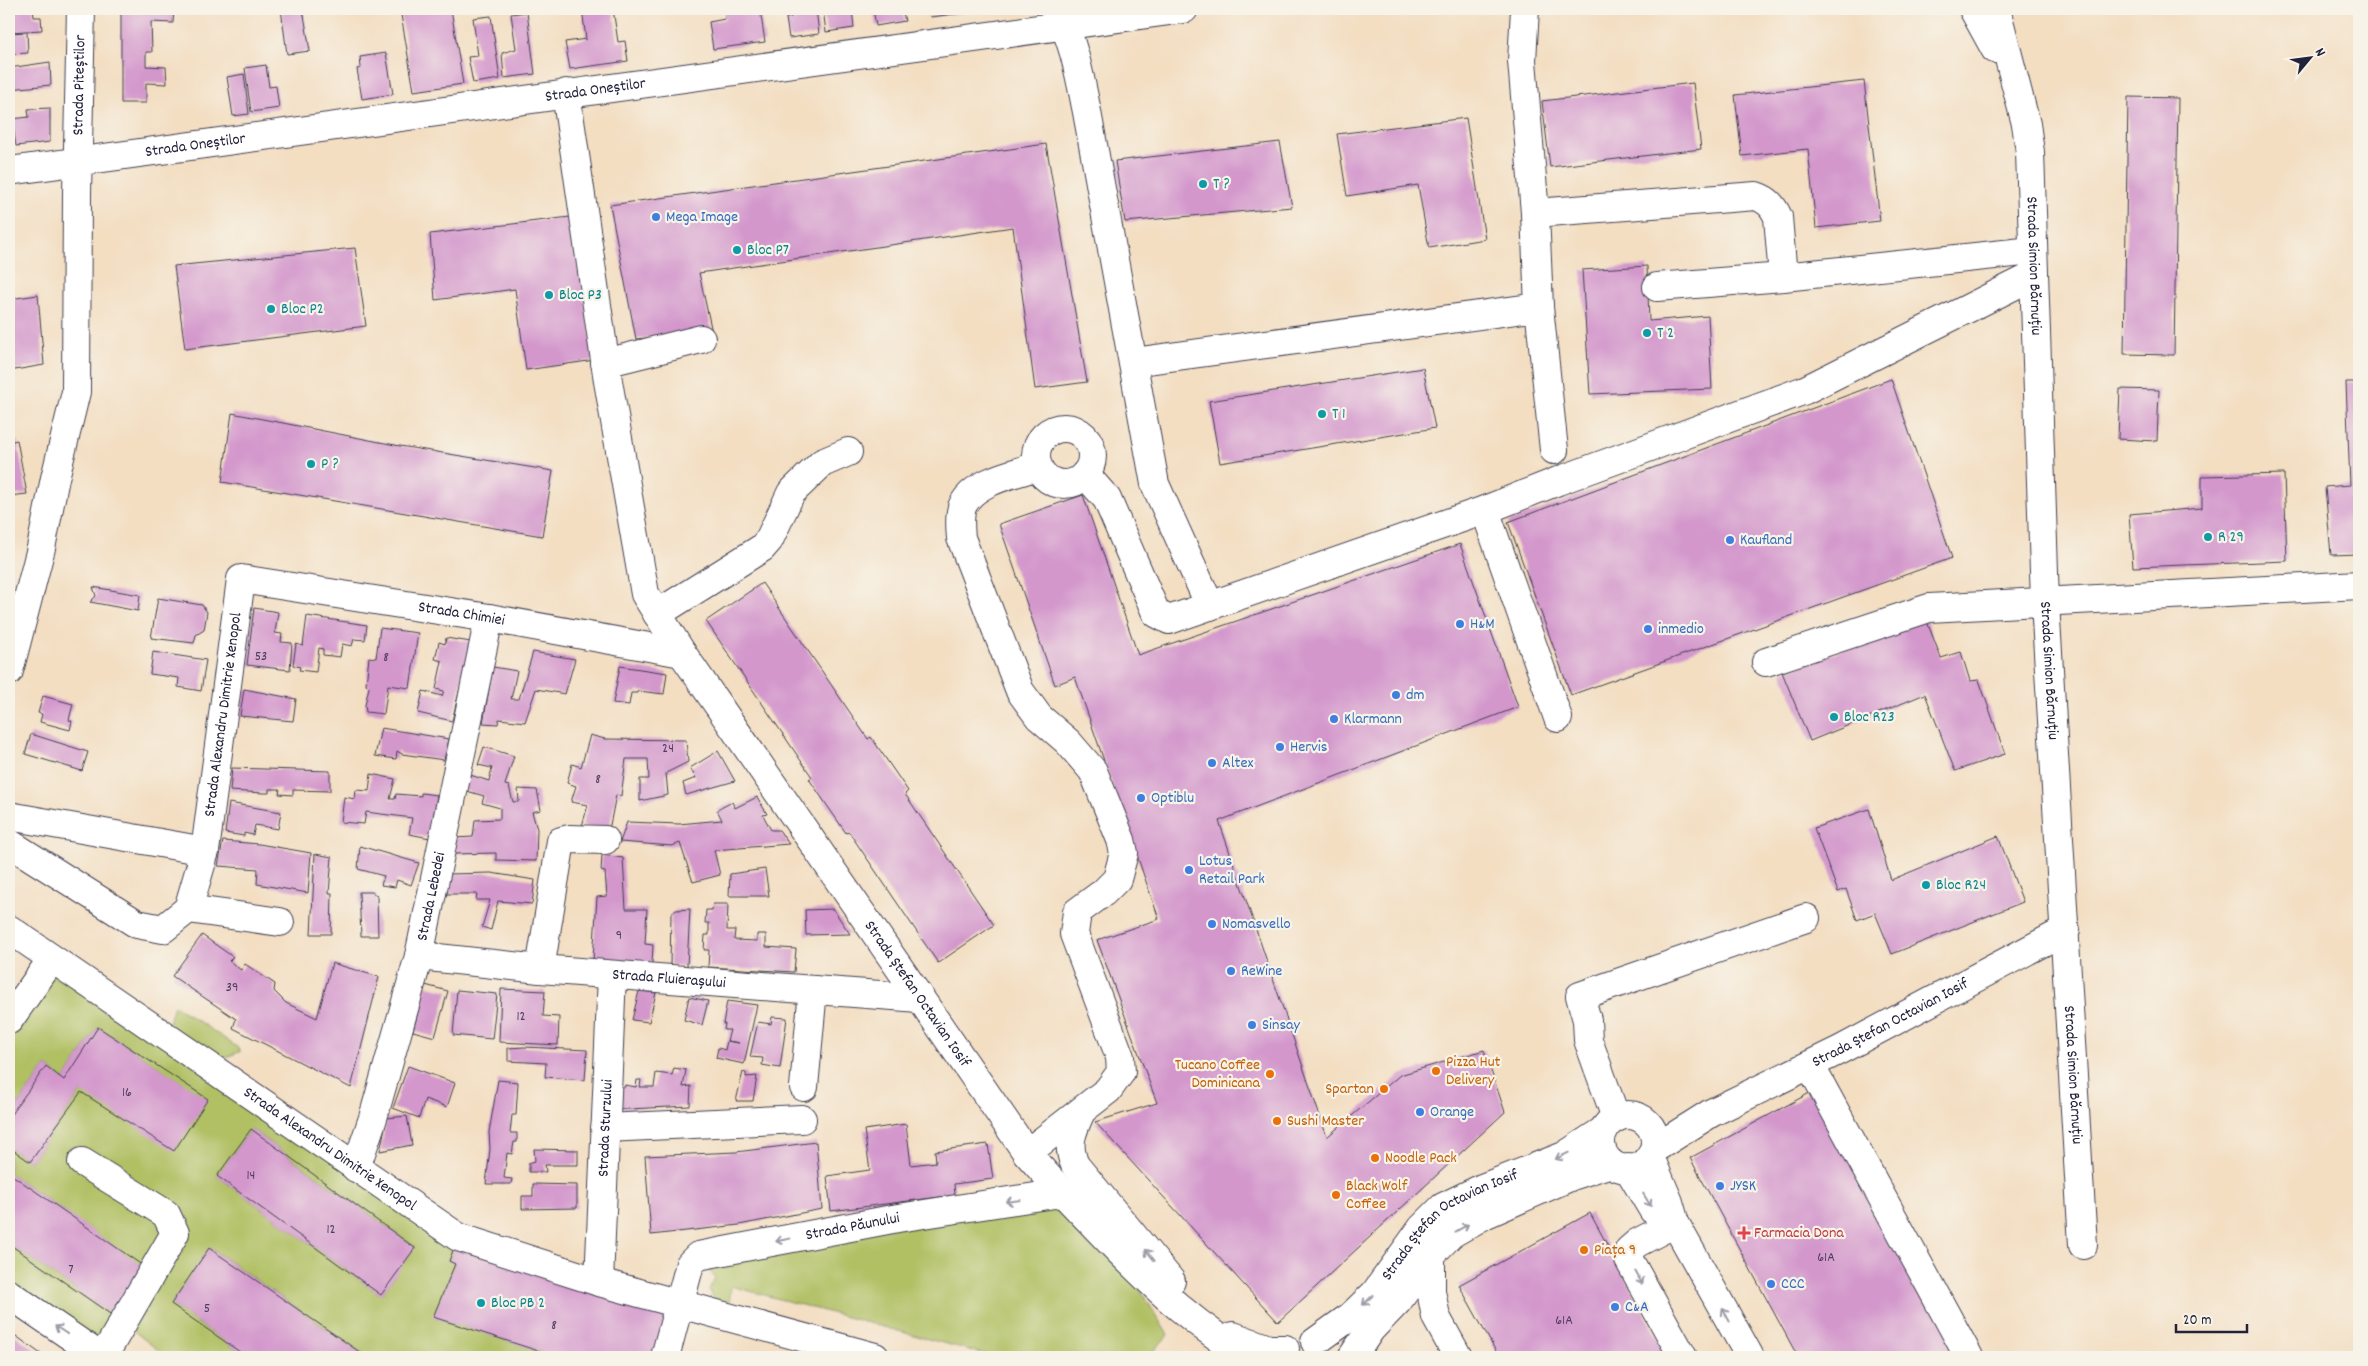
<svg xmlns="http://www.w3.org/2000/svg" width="2368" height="1366" viewBox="0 0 2368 1366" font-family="Dekko,sans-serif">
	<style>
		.green { fill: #b0c063; stroke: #69714f; fill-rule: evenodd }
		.building { fill: #d397cc }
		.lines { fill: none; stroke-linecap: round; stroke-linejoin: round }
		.minor-casing { stroke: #413e4f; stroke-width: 30 }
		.minor { stroke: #fff; stroke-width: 28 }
		.oneway { stroke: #9c9ca7 }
		.culture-dot { fill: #0f9aa8; stroke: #f7f3e8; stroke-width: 2 }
		.shop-dot { fill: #3f7fe0; stroke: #f7f3e8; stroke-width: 2 }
		.food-dot { fill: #e8710a; stroke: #f7f3e8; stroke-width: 2 }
		.health-dot { fill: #e0444e; stroke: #f7f3e8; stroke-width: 2 }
		.labels { text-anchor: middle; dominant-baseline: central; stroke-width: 4.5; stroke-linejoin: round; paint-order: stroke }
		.number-label { font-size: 14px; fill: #4e3f5f }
		.street-label { font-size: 16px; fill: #22223b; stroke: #f7f3e8 }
		.culture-label { font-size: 16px; fill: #0d838f; stroke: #f7f3e8; text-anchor: start }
		.shop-label { font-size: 16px; fill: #366cbe; stroke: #f7f3e8; text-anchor: start }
		.food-label { font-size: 16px; fill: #c56008; stroke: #f7f3e8; text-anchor: start }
		.health-label { font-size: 16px; fill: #be3a42; stroke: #f7f3e8; text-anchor: start }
	</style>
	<rect width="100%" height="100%" fill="#f7f3e8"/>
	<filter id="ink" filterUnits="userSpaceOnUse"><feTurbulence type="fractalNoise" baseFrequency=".02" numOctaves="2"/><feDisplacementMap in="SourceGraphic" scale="10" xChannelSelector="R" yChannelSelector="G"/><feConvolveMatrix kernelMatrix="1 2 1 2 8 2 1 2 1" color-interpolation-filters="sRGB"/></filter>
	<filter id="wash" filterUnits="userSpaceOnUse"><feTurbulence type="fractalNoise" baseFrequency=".0096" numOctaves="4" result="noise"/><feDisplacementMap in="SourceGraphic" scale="20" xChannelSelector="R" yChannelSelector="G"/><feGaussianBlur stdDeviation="1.12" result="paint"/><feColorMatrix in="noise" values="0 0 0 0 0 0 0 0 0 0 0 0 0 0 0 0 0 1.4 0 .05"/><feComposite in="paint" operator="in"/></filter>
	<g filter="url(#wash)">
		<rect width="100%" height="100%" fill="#f3dec2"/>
		<path class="green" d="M52,959L458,1237L449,1261L455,1264L434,1317L548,1354V1357H367L210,1248L171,1304L247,1357H167L118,1319L114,1357L9,1294V1244L115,1317L148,1270L9,1173V1147L30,1162L81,1092L207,1099L98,1027L64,1080L46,1066L9,1117V1020ZM251,1129L415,1247L381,1295L217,1176Z
			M174,1005L237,1047L241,1051L217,1062L168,1026Z
			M1035,1198L1069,1210L1135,1281L1168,1335L1149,1357H995L731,1286L729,1305L714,1299L709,1289L715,1278L698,1256Z"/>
		<g id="blocks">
			<path class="building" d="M9,9H33L34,17H41L42,30L9,32Z
				M121,9H174L173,23L151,22L152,52H146V66L166,67L167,84L146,83V103H121Z
				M281,9H303L310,51L287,54Z
				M400,9H451L463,84L414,91Z
				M582,9H613L618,42L625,41L628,61L570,69L565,42L586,39Z
				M724,9H760L765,42L713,49L709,22L725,19Z
				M790,9H816L819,34L789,38L786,18L791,17Z
				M823,9H852L854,28L826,32Z
				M873,9H902L905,21L876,26Z
				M929,9H986V10L931,17Z
				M527,12L535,74L504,78L502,53L516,49L511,14Z
				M491,16L500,79L473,83L468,57L478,56L473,18Z
				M27,32L28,53L9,54V33Z
				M386,53L393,94L362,99L357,69L361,68L360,57Z
				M50,62L51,85L9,89V68Z
				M266,65L269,87L276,86L279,108L251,112L245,68Z
				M244,74L249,114L233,116L227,77Z
				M1864,81L1880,221L1816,228L1808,149L1742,156L1735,95Z
				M1693,83L1701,149L1550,167L1542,101Z
				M2128,97L2178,98L2174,355L2124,354Z
				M50,108V142L16,146L12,119L29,117L28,109Z
				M1466,118L1485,239L1429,248L1418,185L1347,196L1337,134Z
				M1280,142L1292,207L1125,222L1115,161Z
				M1046,144L1087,382L1035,389L1013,227L699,273L712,332L636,339L610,205Z
				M570,217L595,360L526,370L515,289L435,300L430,234Z
				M355,248L366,326L185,349L174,266Z
				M1647,266L1649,321L1708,316L1712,389L1590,394L1582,270Z
				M38,295L44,365L9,371V299Z
				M1423,368L1435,428L1220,463L1209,401Z
				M1891,379L1952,558L1571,695L1508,522Z
				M2346,382H2359V554L2331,555L2325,487L2350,485Z
				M2120,389L2159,390L2157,441L2118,439Z
				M232,413L400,446L553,471L542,536L222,482Z
				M17,440L27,494L9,496V442Z
				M2284,474L2287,561L2133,567L2129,514L2202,508V476Z
				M1083,495L1138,655L1460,544L1518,707L1219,821L1327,1137L1400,1075L1484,1050L1505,1112L1278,1322L1095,1122L1157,1103L1097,940L1159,919L1075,677L1055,685L999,524Z
				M762,583L868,739L871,737L908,791L905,794L994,925L938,963L849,832L846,833L809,779L812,777L706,621Z
				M93,587L140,595L138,611L90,602L96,596Z
				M158,598L202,605L207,612L204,630L196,635L194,643L151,638Z
				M254,608L278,612L275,633L282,634L281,642L292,643L290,670L247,665Z
				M307,616L367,625L365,640L354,639L352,646L342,644L340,657L323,655V649L319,648L316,672L299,670L300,667L293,665L296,644L303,646Z
				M1926,619L1941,658L1961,652L1970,681L1979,680L2005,754L1955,771L1925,694L1810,741L1782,672Z
				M380,628L418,633L410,688L388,685L384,714L366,712L365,705L369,687L366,684L369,657L376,658Z
				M446,638L471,642L452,721L418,713L423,691L442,696L444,691L436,689L442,661L435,659L439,642L445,644Z
				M153,652L206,660L201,691L178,687L179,678L150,674Z
				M533,652L575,659L565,694L536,689L525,722L499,719L498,724L483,723L493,667L517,671L511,699H519Z
				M620,666L667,673L664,694L638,691L637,693H631L629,705L613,703Z
				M244,689L296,699L293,721L240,716Z
				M43,696L73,704L69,720L72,721L70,730L40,722L42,714L38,713Z
				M381,728L449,739L444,760L402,754L397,751L396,759L375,756Z
				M31,734L88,752L82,771L25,754Z
				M590,735L605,739L686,740L688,762L666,773L668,795L640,801V779H649L648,759H626L621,796L616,795L609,830L582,826L588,805L571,802L576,786L567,783L572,764L581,767Z
				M484,747L514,756L505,785L509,786L513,802L519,801L518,789L537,790L541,810L532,812L537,829L536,861L496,860V853L453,854V838L473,837L475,820L500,819V808L482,803L484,796L460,789L464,773L489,781L492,768L478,765Z
				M718,751L735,781L686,795L683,783L696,778L690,768Z
				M232,768L330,771V791L293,790V795L279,794L280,789H269V793H264L230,791Z
				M371,774L395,779L390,799H395L396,794L421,796V793L437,795L430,838L409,834L412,818L366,812L364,824L341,822L344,797L355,799L356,790L369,791Z
				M757,797L767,814L763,815L771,830H779L789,844L714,850L720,875L693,882L680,843L672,846L620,842L627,822L679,824L722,820L717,810L732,802L735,808Z
				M229,803L281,812L278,829L255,825L253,835L244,833V836L225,833Z
				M1869,809L1891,880L1998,836L2023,902L1892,954L1875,913L1857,920L1846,889L1838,892L1814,828Z
				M223,841L259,844L311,853L308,893L257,884L258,869L218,866Z
				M360,846L419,863L411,885L397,880L395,887L381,885L384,876L358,869Z
				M315,854L332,857L329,893H332L331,934H311Z
				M602,855L623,858L626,909H647L645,944L653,945L652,964L593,960L597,897L607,896L605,872L601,871Z
				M765,869L769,896H729L730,874Z
				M491,873L535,880L532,904L498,901L491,930L482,927L490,900H476L477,894H447L448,874Z
				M359,892H372L377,896L378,936H361Z
				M713,904H728L727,930H735L734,940L757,941V934H766V947L796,949L794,972L708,967L709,950H704L705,935H709V923H705L706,910H712Z
				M690,909L687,966L670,965L671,914L676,910Z
				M833,909L850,934L806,935L805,910Z
				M202,935L233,957L229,961L241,970L245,964L275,984L274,991L286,1003L317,1018L332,963L379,977L351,1088L233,1028L236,1019L172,976Z
				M425,985L448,991L435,1037L413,1031Z
				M501,989L545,991L543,1016L559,1017L558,1045L499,1042Z
				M457,990L497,994L492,1039L453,1035Z
				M639,991L656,993L649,1022L632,1020Z
				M689,997L708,1001L702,1025L684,1020Z
				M727,1001L757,1005L744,1064L716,1058L718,1048L725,1050L727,1041L739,1043L727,1041L730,1030H724L725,1024H723Z
				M772,1017L787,1018L780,1068L762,1065L763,1058L750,1057L758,1022L771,1024Z
				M98,1027L208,1099L174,1151L81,1092L30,1162L9,1147V1117L46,1066L64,1080Z
				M524,1047L587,1050L585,1080L545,1077L546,1063L508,1061V1048Z
				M408,1066L455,1083L447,1107L425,1099L419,1118L393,1108Z
				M674,1068L686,1070L683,1087L691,1086L690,1106L607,1110L608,1088L625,1087V1085L636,1087L637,1080H641L640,1087H654L656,1073L672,1075Z
				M743,1072L746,1073V1077L757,1076L753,1101H736Z
				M498,1080L518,1082L516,1115H512L510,1133H517V1142H514L512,1154L507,1153L504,1178L512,1179L511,1184H486L490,1149L489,1132Z
				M1817,1089L1962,1357H1798L1690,1158Z
				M407,1116L412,1145L380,1151L387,1118Z
				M906,1124L911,1165L936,1162L935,1151L988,1144L993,1179L954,1184L955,1195L831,1211L827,1176L870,1170L864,1130Z
				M251,1129L415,1248L381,1295L217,1176Z
				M816,1142L822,1209L739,1225L651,1235L645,1156L736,1152Z
				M534,1149L578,1150V1165H545L546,1172H529V1163L535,1161Z
				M9,1173L149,1270L116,1318L9,1244Z
				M533,1184L577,1185V1208L522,1209V1196H533Z
				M1590,1213L1668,1357H1499L1459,1285Z
				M458,1237L680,1305L662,1357H548V1354L433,1317L455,1264L449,1261Z
				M209,1248L367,1357H247L171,1304Z
				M9,1331L45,1357H9Z"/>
		</g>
	</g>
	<g filter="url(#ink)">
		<use href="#blocks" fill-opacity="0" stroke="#413e4f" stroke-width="1"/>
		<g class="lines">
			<g class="minor-casing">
				<g id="minor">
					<path d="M1525,9L1522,61L1535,213L1539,307L1554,450"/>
					<path d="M1973,9L1995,49"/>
					<path id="s1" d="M1996,9L2026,124L2030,152L2045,602L2083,1245"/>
					<path d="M1057,10C1074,41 1080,78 1087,112L1155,484L1210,606"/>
					<path id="s2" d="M566,93L608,381L645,594L682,653L1027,1153C1056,1187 1087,1218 1118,1250C1159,1291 1199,1329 1250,1357"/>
					<path id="s3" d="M9,171L1184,9"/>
					<path d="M1535,213L1756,196C1768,200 1773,206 1778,217L1783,277"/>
					<path d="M1657,287L1783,277L2033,251"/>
					<path d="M1133,362L1539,307"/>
					<path d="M605,363L701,339"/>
					<circle cx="1064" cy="456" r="28"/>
					<path d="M1085,474L1107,499L1156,613L1169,620L1485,510L1558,481L1805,390L2033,276"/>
					<path d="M1485,510L1558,718"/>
					<path d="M657,614L762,548L769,540L791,493L822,463L848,452"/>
					<path d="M1766,662L1929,608L2359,585"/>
					<path id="s4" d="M9,671L41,548L55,478L76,392L77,193L81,9"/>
					<path d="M9,816L205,851"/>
					<path d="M9,843L137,924L163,929L188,909L280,922"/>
					<path id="s5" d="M188,909L205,851L241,579L489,618L682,653"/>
					<path id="s6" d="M9,929L458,1237L599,1282L875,1357"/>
					<path id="s7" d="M419,956L540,969L919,998"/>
					<path d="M540,969L561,841L569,839L605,840"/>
					<path d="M9,1020L52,959"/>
					<path d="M1810,1065L1969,1357"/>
					<path d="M804,1087L813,990"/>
					<path d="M1081,1112C1072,1132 1066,1144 1075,1165L1171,1281"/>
					<circle cx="1628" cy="1142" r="27"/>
					<path d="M1616,1118L1588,1040L1587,1020L1580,996L1806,918"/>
					<path d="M605,1128L802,1119"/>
					<path id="s8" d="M1654,1149L1711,1113L1840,1050L2066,930"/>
					<path d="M1027,1153L1108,1090L1121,1072L1120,1057L1074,934L1077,912L1104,892L1117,879L1124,853L1121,840L1093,771L1068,742L1039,717L1020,691L961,538C960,528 959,517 962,507C973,481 1014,474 1038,466"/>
					<path d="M1650,1157L1669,1202L1675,1223L1750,1357"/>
					<path d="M82,1162L166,1214L175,1233L103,1357"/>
					<path id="s9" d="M356,1168L373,1118L419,956L489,618"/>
					<path d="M1628,1168L1653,1210L1675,1223"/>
					<path d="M1675,1223L1637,1243L1629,1250V1260L1683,1357"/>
					<path d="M1431,1255V1291L1436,1317L1458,1357"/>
					<path id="s10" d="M599,1282L612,975"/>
					<path d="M9,1294L101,1357"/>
					<path d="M1233,1336L1269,1349H1285"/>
					<path id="s11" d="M1315,1342L1351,1316L1375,1293L1422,1228L1443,1207L1482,1188L1564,1156L1604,1130"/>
					<path id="s12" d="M665,1357L690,1264L698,1256L898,1218L1061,1193"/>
					<path d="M1352,1357L1371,1329L1398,1301L1431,1255L1451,1234L1484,1215L1572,1176L1611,1163"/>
				</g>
			</g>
			<use href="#minor" class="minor"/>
		</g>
		<defs><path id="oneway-shaft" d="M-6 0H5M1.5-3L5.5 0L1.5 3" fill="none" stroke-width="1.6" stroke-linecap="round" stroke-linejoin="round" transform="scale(1.25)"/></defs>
		<g class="oneway">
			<use href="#oneway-shaft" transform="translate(1562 1156) rotate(154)"/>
			<use href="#oneway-shaft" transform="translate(1647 1200) rotate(59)"/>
			<use href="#oneway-shaft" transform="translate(1013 1201) rotate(172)"/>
			<use href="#oneway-shaft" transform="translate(1462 1228) rotate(-29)"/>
			<use href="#oneway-shaft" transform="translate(783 1240) rotate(169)"/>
			<use href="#oneway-shaft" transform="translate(1150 1255) rotate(-129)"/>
			<use href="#oneway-shaft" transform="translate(1639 1278) rotate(61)"/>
			<use href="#oneway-shaft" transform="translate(1368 1300) rotate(137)"/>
			<use href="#oneway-shaft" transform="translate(1726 1315) rotate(-119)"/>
			<use href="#oneway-shaft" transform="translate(61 1330) rotate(-146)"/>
		</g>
	</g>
	<g class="culture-dot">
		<circle cx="1203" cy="184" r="5"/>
		<circle cx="737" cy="250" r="5"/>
		<circle cx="549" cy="295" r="5"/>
		<circle cx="271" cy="309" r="5"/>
		<circle cx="1647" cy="333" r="5"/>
		<circle cx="1322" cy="414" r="5"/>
		<circle cx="311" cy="464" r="5"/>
		<circle cx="2208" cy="537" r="5"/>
		<circle cx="1834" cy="717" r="5"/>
		<circle cx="1926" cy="885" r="5"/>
		<circle cx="481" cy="1303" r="5"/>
	</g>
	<g class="shop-dot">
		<circle cx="656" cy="217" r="5"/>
		<circle cx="1730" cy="540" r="5"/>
		<circle cx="1460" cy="624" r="5"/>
		<circle cx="1648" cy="629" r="5"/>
		<circle cx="1396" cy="695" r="5"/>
		<circle cx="1334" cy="719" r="5"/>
		<circle cx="1280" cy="747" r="5"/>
		<circle cx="1212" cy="763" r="5"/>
		<circle cx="1141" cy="798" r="5"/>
		<circle cx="1189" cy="870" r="5"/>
		<circle cx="1212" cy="924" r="5"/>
		<circle cx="1231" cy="971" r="5"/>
		<circle cx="1252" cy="1025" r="5"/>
		<circle cx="1420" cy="1112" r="5"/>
		<circle cx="1720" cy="1186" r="5"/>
		<circle cx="1771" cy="1284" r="5"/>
		<circle cx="1615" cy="1307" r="5"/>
	</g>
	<g class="food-dot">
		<circle cx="1436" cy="1071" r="5"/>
		<circle cx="1270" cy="1074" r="5"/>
		<circle cx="1384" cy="1089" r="5"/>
		<circle cx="1277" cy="1121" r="5"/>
		<circle cx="1375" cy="1158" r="5"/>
		<circle cx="1336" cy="1195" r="5"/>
		<circle cx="1584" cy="1250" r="5"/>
	</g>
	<path class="health-dot" d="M1741.5 1225.5h5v5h5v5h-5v5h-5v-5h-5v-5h5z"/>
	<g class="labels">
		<g class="number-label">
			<text x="261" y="657">53</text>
			<text x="386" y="658">8</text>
			<text x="668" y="749">24</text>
			<text x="598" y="780">8</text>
			<text x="619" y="936">9</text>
			<text x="232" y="988">39</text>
			<text x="521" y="1017">12</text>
			<text x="127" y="1093">16</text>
			<text x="251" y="1176">14</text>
			<text x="331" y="1230">12</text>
			<text x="1826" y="1258">61A</text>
			<text x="71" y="1270">7</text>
			<text x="207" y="1309">5</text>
			<text x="1564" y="1321">61A</text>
			<text x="554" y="1326">8</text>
		</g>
		<g class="street-label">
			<text stroke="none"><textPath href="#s4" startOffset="594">Strada Piteștilor</textPath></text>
			<text stroke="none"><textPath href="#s3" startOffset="592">Strada Oneștilor</textPath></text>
			<text stroke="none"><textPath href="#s3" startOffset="188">Strada Oneștilor</textPath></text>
			<text stroke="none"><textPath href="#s1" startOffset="261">Strada Simion Bărnuțiu</textPath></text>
			<text stroke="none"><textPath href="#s5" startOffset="558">Strada Chimiei</textPath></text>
			<text stroke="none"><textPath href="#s1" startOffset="666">Strada Simion Bărnuțiu</textPath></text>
			<text stroke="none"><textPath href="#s5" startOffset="198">Strada Alexandru Dimitrie Xenopol</textPath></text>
			<text stroke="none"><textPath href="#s9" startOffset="282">Strada Lebedei</textPath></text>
			<text stroke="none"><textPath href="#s7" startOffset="251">Strada Fluierașului</textPath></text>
			<text stroke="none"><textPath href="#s2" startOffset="991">Strada Ștefan Octavian Iosif</textPath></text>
			<text stroke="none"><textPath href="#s8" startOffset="268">Strada Ștefan Octavian Iosif</textPath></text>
			<text stroke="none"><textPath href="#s1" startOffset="1071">Strada Simion Bărnuțiu</textPath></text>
			<text stroke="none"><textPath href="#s10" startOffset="154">Strada Sturzului</textPath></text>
			<text stroke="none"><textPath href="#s6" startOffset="389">Strada Alexandru Dimitrie Xenopol</textPath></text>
			<text stroke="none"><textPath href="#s12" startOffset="265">Strada Păunului</textPath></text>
			<text stroke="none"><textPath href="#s11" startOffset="182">Strada Ștefan Octavian Iosif</textPath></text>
		</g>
		<g class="culture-label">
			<text x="1213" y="184">T ?</text>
			<text x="747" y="250">Bloc P7</text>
			<text x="559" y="295">Bloc P3</text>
			<text x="281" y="309">Bloc P2</text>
			<text x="1657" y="333">T 2</text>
			<text x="1332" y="414">T 1</text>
			<text x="321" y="464">P ?</text>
			<text x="2218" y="537">R 29</text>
			<text x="1844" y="717">Bloc R23</text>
			<text x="1936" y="885">Bloc R24</text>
			<text x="491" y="1303">Bloc PB 2</text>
		</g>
		<g class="shop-label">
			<text x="666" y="217">Mega Image</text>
			<text x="1740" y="540">Kaufland</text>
			<text x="1470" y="624">H&amp;M</text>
			<text x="1658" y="629">inmedio</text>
			<text x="1406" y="695">dm</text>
			<text x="1344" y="719">Klarmann</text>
			<text x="1290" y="747">Hervis</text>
			<text x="1222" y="763">Altex</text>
			<text x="1151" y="798">Optiblu</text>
			<text x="1199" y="861">Lotus<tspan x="1199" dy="18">Retail Park</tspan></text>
			<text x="1222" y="924">Nomasvello</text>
			<text x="1241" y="971">ReWine</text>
			<text x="1262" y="1025">Sinsay</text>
			<text x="1430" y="1112">Orange</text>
			<text x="1730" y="1186">JYSK</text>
			<text x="1781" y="1284">CCC</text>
			<text x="1625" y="1307">C&amp;A</text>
		</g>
		<g class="food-label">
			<text x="1446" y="1062">Pizza Hut<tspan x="1446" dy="18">Delivery</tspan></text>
			<text x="1260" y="1065" text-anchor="end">Tucano Coffee<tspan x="1260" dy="18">Dominicana</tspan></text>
			<text x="1374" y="1089" text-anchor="end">Spartan</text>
			<text x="1287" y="1121">Sushi Master</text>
			<text x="1385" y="1158">Noodle Pack</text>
			<text x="1346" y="1186">Black Wolf<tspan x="1346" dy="18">Coffee</tspan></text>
			<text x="1594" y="1250">Piața 9</text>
		</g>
		<g class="health-label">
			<text x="1754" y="1233">Farmacia Dona</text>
		</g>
	</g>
	<rect width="2368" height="1366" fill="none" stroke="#f7f3e8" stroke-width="30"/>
	<g transform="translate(2310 58) rotate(61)" stroke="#f7f3e8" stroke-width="4" paint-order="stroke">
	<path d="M0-4L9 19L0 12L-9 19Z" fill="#22223b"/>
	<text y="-8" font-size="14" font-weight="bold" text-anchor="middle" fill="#22223b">N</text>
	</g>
	<path d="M2176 1324v8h71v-8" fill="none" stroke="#22223b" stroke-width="2.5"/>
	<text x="2183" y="1324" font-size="15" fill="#22223b" stroke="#f7f3e8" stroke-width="4" paint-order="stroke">20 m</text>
</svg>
